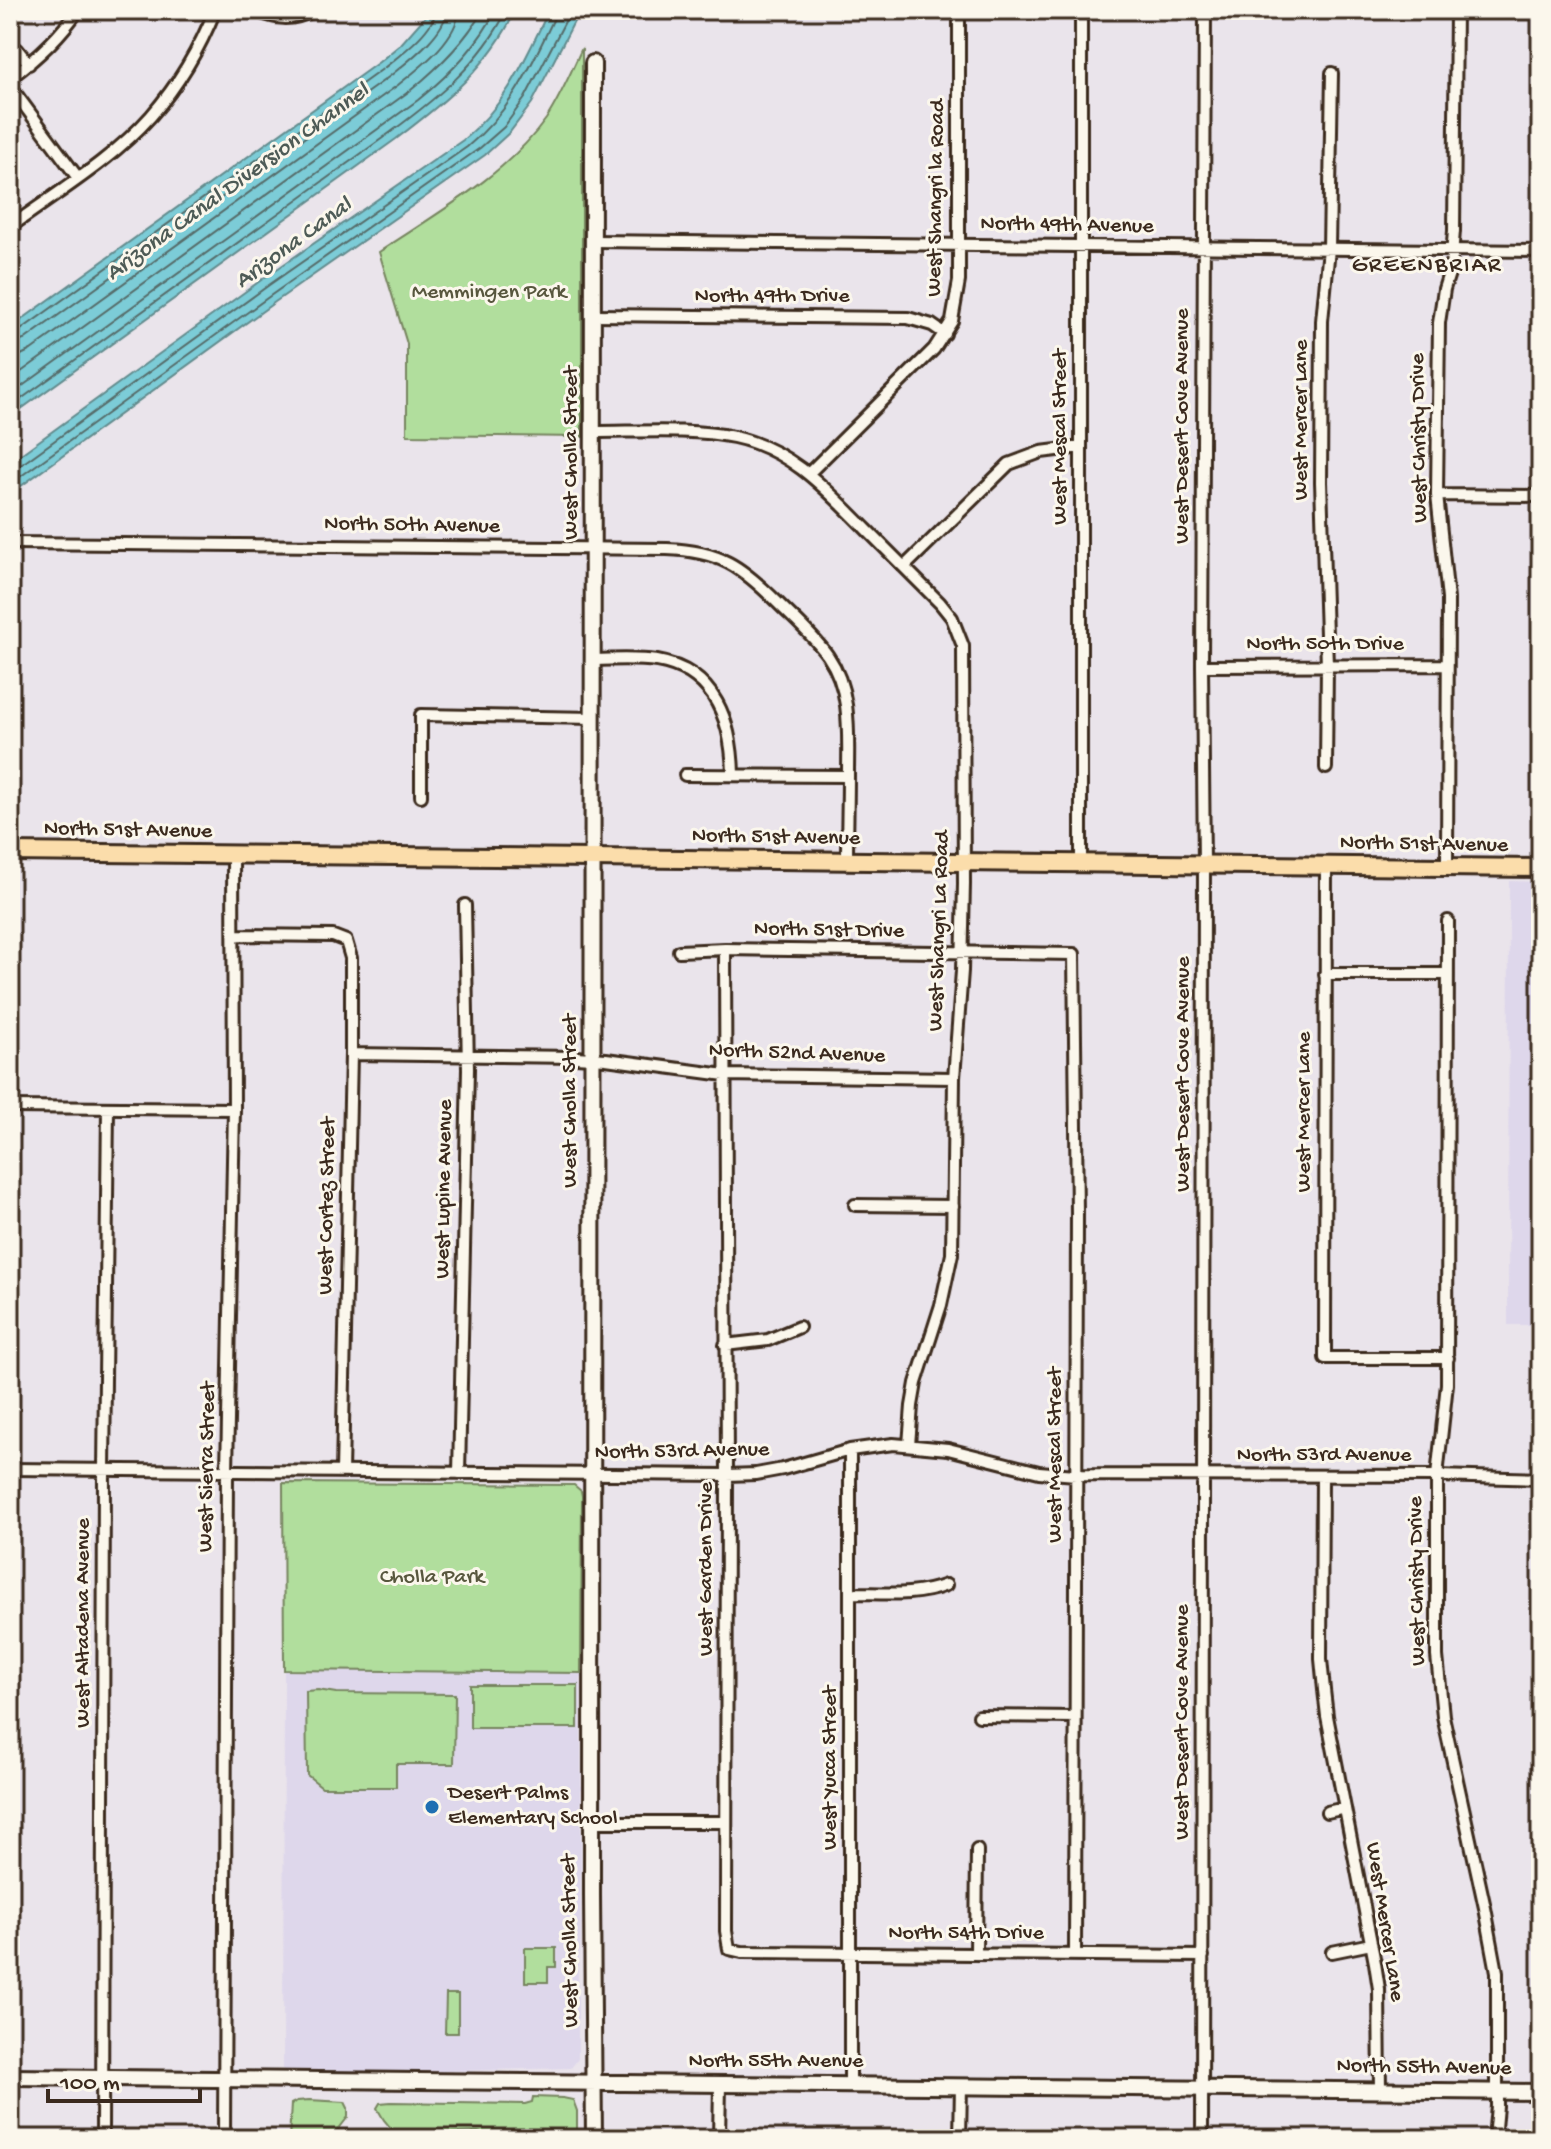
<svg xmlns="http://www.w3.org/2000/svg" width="1551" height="2149" viewBox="0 0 1551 2149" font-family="'Gochi Hand',sans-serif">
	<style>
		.built { fill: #ded7eb }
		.green { fill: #b1de9d; stroke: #76845e; stroke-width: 2 }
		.water { fill: #7cccd7; stroke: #628b8d; stroke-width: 2 }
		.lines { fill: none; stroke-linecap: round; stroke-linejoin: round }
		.shore { stroke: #556b68; stroke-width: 2 }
		.street-casing { stroke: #3b2a1e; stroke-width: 16 }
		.secondary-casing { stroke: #3b2a1e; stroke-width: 20 }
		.primary-casing { stroke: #3b2a1e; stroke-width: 22 }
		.street { stroke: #fbf7ec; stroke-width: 10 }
		.secondary { stroke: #fbf7ec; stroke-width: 14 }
		.primary { stroke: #fbddab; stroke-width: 16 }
		.poi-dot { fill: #1f6fb2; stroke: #fbf7ec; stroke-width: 3 }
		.labels { text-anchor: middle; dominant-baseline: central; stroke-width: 6; stroke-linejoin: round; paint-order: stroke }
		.street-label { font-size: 22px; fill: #3b2a1e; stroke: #fbf7ec }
		.park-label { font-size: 22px; fill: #58573e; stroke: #fbf7ec }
		.poi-label { font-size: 22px; fill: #3b2a1e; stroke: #fbf7ec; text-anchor: start }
		.water-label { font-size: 24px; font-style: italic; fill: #4e5b56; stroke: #fbf7ec }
		.neighbourhood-label { font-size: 24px; letter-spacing: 2px; fill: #3b2a1e; stroke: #fbf7ec }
	</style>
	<rect width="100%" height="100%" fill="#eae4eb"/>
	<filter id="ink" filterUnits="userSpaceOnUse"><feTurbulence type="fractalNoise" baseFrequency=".0125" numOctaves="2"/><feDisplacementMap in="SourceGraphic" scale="16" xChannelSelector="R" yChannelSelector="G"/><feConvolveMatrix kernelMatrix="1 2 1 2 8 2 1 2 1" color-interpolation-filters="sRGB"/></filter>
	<g filter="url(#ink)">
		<path class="built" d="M1509,881L1541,882V1325H1508Z
			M284,1670L581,1673V1941L578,1966V2059L571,2068L283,2075Z"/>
		<path class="green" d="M582,48V437L407,435V344L379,252C436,214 506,175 546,119C560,98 571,72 582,48Z
			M283,1483L574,1485L581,1491L582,1496L581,1673L284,1670Z
			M470,1685H578V1728H470Z
			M318,1690L336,1693L455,1694L454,1764H396V1787H322L307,1775L306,1691Z
			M525,1948H556V1967H548V1982H525Z
			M446,1994H458V2033H445Z
			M533,2097L563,2098L573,2100L577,2111V2139H531L523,2136L509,2139H484L482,2133L478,2132L445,2133L434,2139H400L384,2120L377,2108L380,2103L391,2102L525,2104L532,2102Z
			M309,2100L345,2102L348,2108V2117L337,2131L325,2139H289L291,2104L297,2101Z"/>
		<path class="water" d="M431,10H516C488,68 446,101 396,139L10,417V328L379,62L401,44Z
			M549,10H580L532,103L510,132L485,155L275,302L10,494V462L264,278L463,140C508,103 524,61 549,10Z"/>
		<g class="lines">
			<path class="shore" d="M10,334L18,332L384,68C400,55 434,30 436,10
				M10,344L24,340L390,76C408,61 445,34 447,10
				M10,356L21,355L31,350L398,85C419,68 457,40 459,10
				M10,380L411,90C439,67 465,42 483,10
				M10,395L418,100C449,75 478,46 496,10
				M10,407L391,132C437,98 481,63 507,10
				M10,468L18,467L269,285L467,147C513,109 530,68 555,16L556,10
				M10,484L270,296L480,148L504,127L525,98L571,10"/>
			<g class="street-casing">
				<path id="street" d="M252,10C277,19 290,22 315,10
					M1081,10V863
					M17,49L29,64
					M10,78C37,58 60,37 78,10
					M10,86L78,178
					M10,227C58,192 112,160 151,116C178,85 200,48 215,10
					M593,241L1541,251
					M594,315L908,318L932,325L945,334
					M594,432C638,432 692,428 734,437C791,449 828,491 867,530C891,554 916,579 940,603L952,618L963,646L964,884L962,971L954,1078L952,1254L941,1305L916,1383L912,1406L909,1445
					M809,473L934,349L952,321L959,281V10
					M1437,495L1541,496
					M10,543L667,549C720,551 741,566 778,603C795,620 814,636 828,656C852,691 848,734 848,775C848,803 847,832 847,860
					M904,567L1009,464L1041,452L1081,447
					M594,660C615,659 637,658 657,661C716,671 732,723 733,775
					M1202,666L1447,665
					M1326,768L1327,665L1321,482L1322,321L1329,248L1332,73
					M685,775L848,776
					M421,796V715L594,718
					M1326,865L1325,1358H1448
					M1447,867L1448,599L1437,495L1439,323L1444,289L1451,267L1454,231L1456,10
					M1448,921L1447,1384L1437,1476V1656L1443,1716L1485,1908L1497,1972V2106L1494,2139
					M235,935L333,936L346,941L351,958V1054L342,1472
					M725,949L727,1475L726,1931L729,1949L742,1952L1203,1956
					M679,951L725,949L1074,954L1077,1213L1075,1955
					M1325,974H1448
					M351,1054L576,1057L606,1059L725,1075L954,1078
					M10,1107L234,1109
					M855,1205L953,1206
					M725,1345L768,1340L799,1327
					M850,1450V2085
					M10,1469L727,1475L756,1474L783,1469L850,1450L893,1444L948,1449L1039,1472L1076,1475L1437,1476L1541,1479
					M459,1473L468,1069L465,905
					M1322,1476L1321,1659L1324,1690L1327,1716L1375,1963L1379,1989L1380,2090
					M851,1593C884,1593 915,1597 946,1585
					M979,1716L1075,1717
					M1327,1812L1345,1808
					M592,1822H726
					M1332,1952L1371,1944
					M976,1954L977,1850
					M102,2139L104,1470L108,1108
					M224,2139L227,1471L234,1109L233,854
					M719,2139L720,2084
					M960,2139L961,2085
					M1202,2139L1204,865L1202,666L1205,10"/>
			</g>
			<g class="secondary-casing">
				<path id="secondary" d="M593,63L592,1896L594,2139
					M10,2077L1541,2092"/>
			</g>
			<g class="primary-casing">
				<path id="primary" d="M10,852L1541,868"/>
			</g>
			<use href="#street" class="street"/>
			<use href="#secondary" class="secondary"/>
			<use href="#primary" class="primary"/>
		</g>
	</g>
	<circle class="poi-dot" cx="432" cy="1807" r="8"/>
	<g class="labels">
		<g class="street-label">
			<text transform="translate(937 198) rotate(-89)">West Shangri la Road</text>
			<text transform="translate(1067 226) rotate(1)">North 49th Avenue</text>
			<text x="772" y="297">North 49th Drive</text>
			<text transform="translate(1302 420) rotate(-90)">West Mercer Lane</text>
			<text transform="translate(1183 426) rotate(-90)">West Desert Cove Avenue</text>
			<text transform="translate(1061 437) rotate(-90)">West Mescal Street</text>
			<text transform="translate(1420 438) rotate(-91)">West Christy Drive</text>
			<text transform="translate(572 453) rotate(-90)">West Cholla Street</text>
			<text transform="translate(412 526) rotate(1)">North 50th Avenue</text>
			<text x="1325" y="645">North 50th Drive</text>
			<text transform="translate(128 831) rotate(1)">North 51st Avenue</text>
			<text transform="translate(776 838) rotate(1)">North 51st Avenue</text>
			<text transform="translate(1424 845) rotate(1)">North 51st Avenue</text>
			<text transform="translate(829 931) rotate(1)">North 51st Drive</text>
			<text transform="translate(940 931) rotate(-88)">West Shangri La Road</text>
			<text transform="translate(797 1054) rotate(2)">North 52nd Avenue</text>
			<text transform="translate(1184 1074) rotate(-90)">West Desert Cove Avenue</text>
			<text transform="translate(571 1101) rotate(-90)">West Cholla Street</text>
			<text transform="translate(1305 1112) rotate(-90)">West Mercer Lane</text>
			<text transform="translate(445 1189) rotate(-89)">West Lupine Avenue</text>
			<text transform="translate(328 1206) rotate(-89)">West Cortez Street</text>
			<text transform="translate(682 1452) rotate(-1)">North 53rd Avenue</text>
			<text transform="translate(1056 1455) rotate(-90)">West Mescal Street</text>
			<text x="1324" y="1456">North 53rd Avenue</text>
			<text transform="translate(208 1467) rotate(-89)">West Sierra Street</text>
			<text transform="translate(707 1569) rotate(-90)">West Garden Drive</text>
			<text transform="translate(1418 1581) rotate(-91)">West Christy Drive</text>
			<text transform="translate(84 1623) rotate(-90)">West Altadena Avenue</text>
			<text transform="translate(1183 1722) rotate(-90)">West Desert Cove Avenue</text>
			<text transform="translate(831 1768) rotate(-90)">West Yucca Street</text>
			<text transform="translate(1384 1922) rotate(81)">West Mercer Lane</text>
			<text x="966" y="1934">North 54th Drive</text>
			<text transform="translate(571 1941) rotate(-91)">West Cholla Street</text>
			<text x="776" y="2062">North 55th Avenue</text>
			<text transform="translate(1424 2068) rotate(1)">North 55th Avenue</text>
		</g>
		<g class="park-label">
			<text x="489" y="293">Memmingen Park</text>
			<text x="432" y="1578">Cholla Park</text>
		</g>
		<g class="poi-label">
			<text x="448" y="1794">Desert Palms<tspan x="448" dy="25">Elementary School</tspan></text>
		</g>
		<g class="water-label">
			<text transform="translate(238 183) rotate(-36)">Arizona Canal Diversion Channel</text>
			<text transform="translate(294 244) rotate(-36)">Arizona Canal</text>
		</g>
		<g class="neighbourhood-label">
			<text x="1427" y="266">GREENBRIAR</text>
		</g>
	</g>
	<rect width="1551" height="2149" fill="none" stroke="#fbf7ec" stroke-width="40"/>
	<rect x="20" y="20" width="1511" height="2109" fill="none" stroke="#3b2a1e" stroke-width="3" filter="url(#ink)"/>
	<path d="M48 2089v12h152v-12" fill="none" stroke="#3b2a1e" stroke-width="4"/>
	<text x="60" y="2089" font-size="24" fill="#3b2a1e" stroke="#fbf7ec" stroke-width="6" paint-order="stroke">100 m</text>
</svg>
